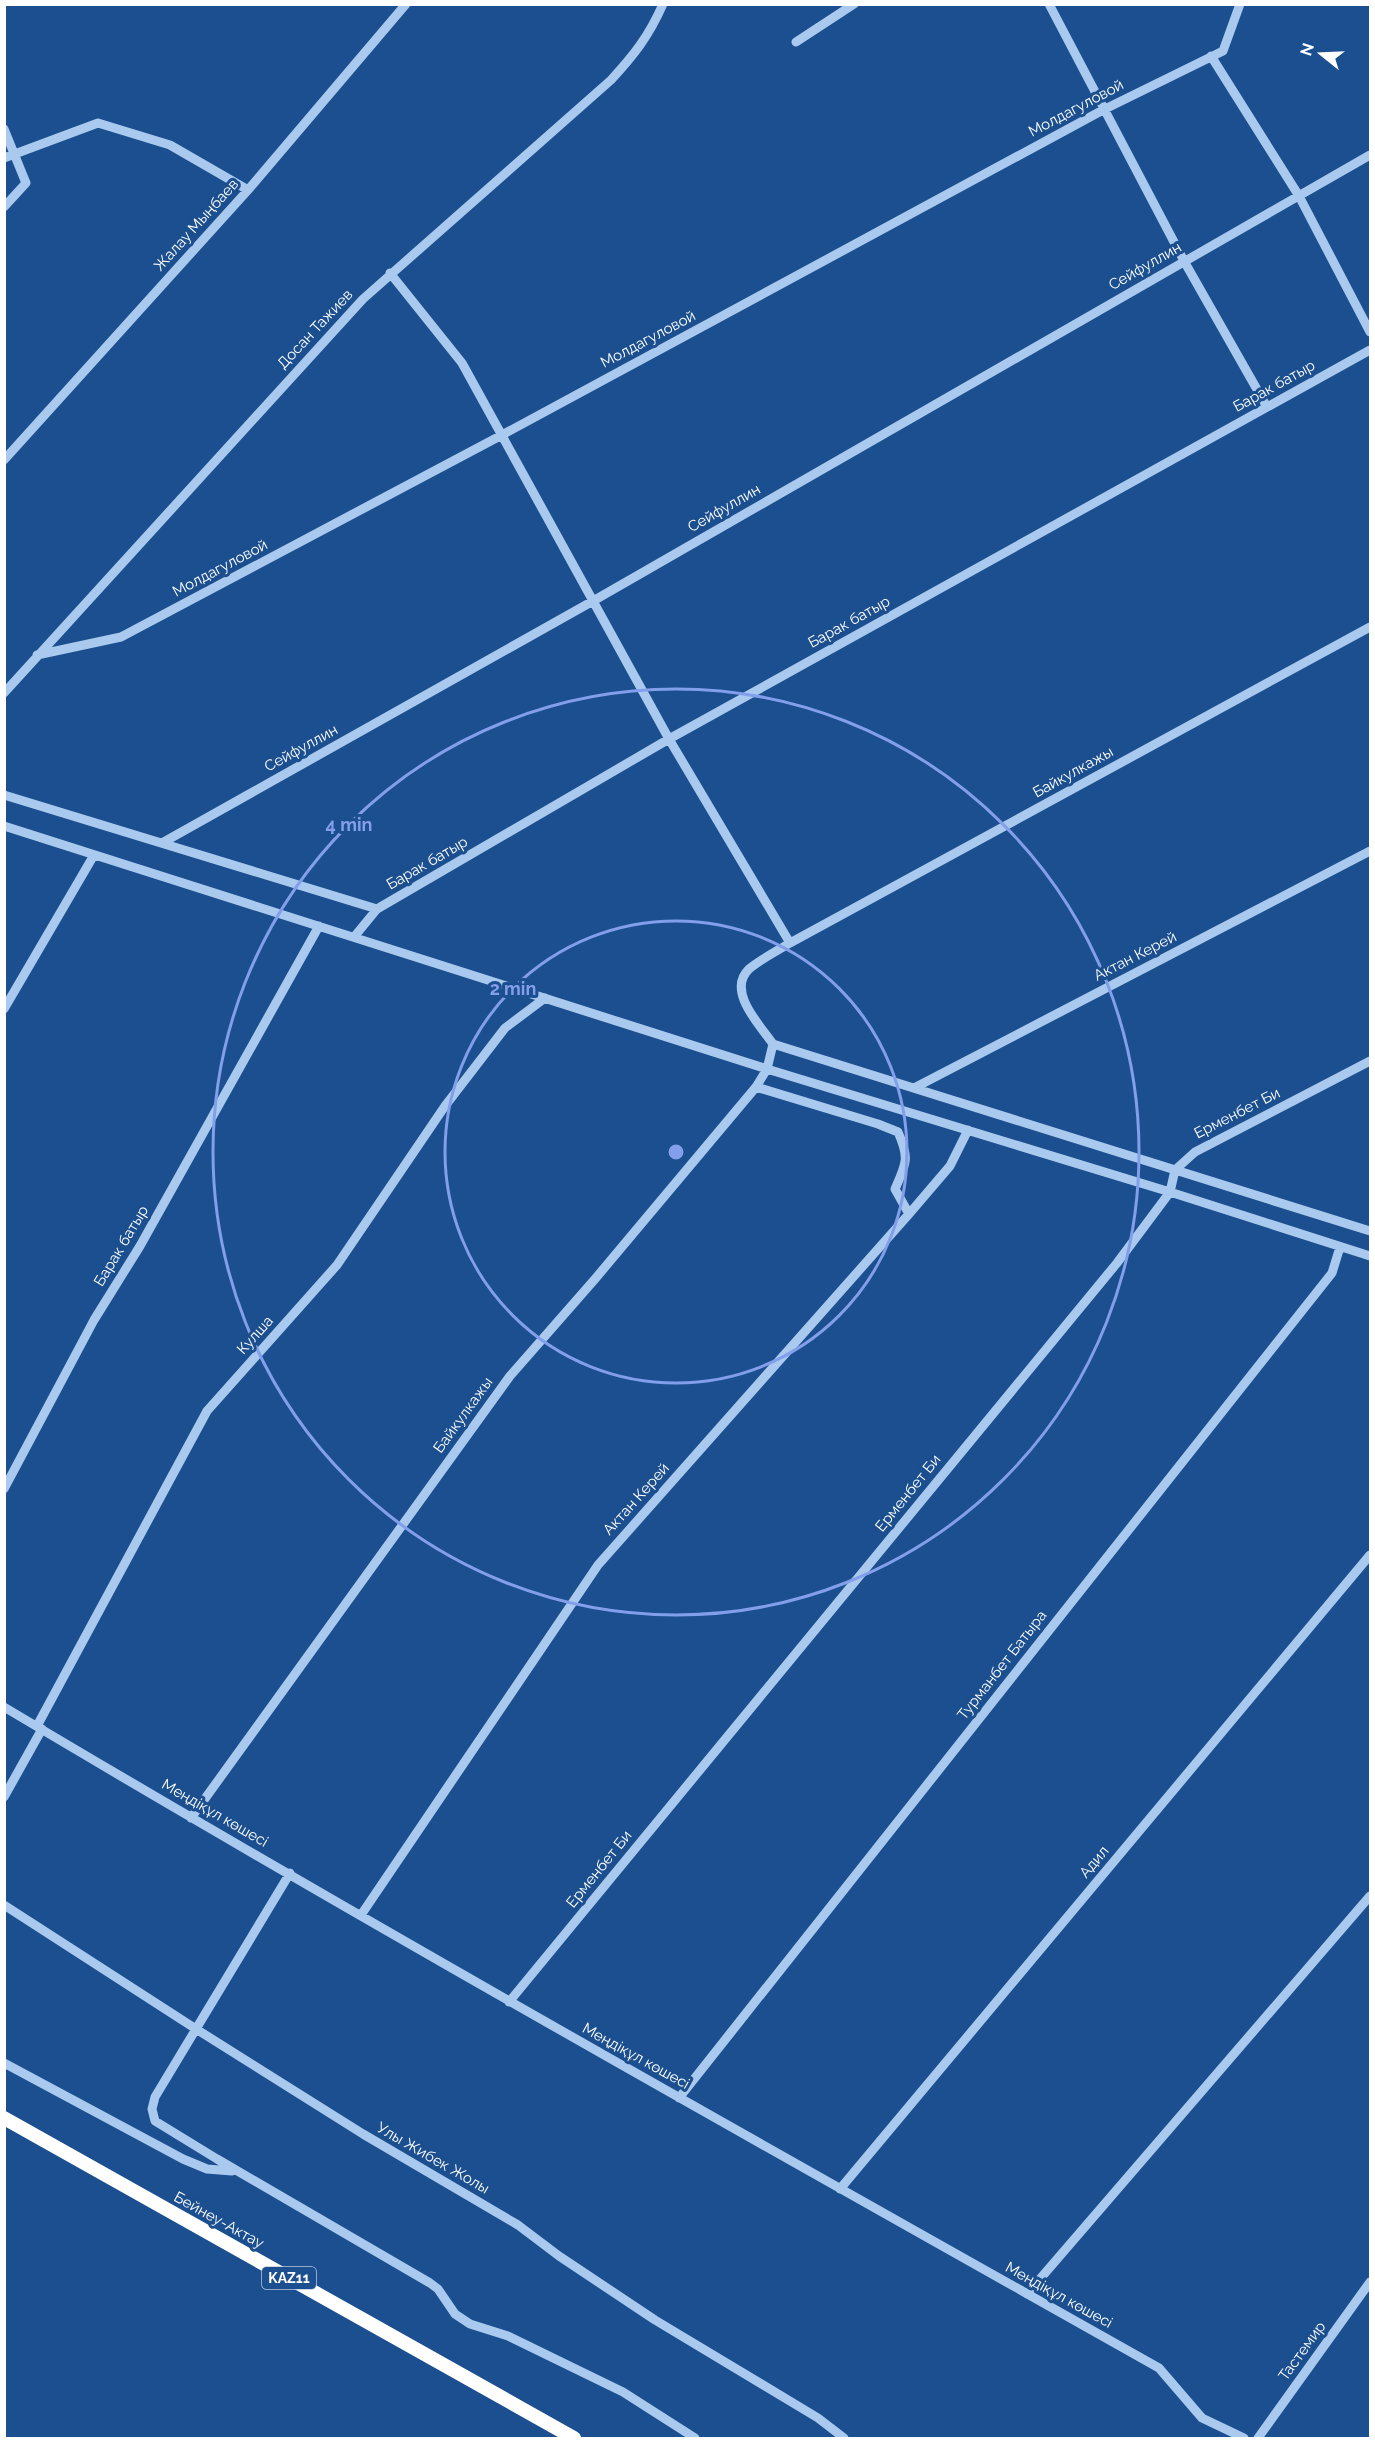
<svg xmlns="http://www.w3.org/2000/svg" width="1375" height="2443" viewBox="0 0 1375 2443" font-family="Raleway,sans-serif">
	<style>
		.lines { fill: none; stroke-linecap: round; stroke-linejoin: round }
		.minor { stroke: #a9c9ee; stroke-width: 9 }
		.highway { stroke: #fff; stroke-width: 14 }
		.ring { fill: none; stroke: #839eea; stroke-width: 3 }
		.labels { text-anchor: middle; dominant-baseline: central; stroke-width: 6; stroke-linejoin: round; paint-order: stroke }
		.shield { fill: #1b4f8f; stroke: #bbcadd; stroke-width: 1.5 }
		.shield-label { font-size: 14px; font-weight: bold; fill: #fff }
		.street-label { font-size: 15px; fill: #fff; stroke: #1b4f8f }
		.centre { fill: #839eea; stroke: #1b4f8f; stroke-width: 3 }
		.ring-label { font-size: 18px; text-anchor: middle; font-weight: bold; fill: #839eea; stroke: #1b4f8f; stroke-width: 6; stroke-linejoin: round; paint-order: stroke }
	</style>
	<rect width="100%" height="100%" fill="#1b4f8f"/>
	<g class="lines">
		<path class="minor" d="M1049,4L1184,261L1267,407
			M796,42L854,4
			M1211,56L1299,196L1370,332
			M4,129L26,183L4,207
			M4,158L98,123L170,145L248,190
			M390,273L462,363L669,739L790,943
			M4,460L248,190L406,4
			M1370,627L790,943C777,951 761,959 749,969C726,991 760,1025 773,1044L1370,1231
			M37,655L121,637L502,435L1103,110L1223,51L1240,4
			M4,693L363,299L611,80C634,55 649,36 663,4
			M4,795L377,909
			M4,826L767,1069L1170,1192L1370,1256
			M162,843L593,601L1370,155
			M354,937L377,909L669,739L1370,350
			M4,1009L94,855
			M756,1087L878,1124L898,1132C910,1159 906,1164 895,1189L909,1214
			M914,1088L1370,851
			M4,1489L94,1320L140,1246L319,926
			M4,1707C385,1934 772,2150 1159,2368L1202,2418L1244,2438
			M37,1726L207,1411L337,1265L445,1106L505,1028L545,998
			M4,1797L42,1729
			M191,1818L510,1376L595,1279L756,1087L767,1069L773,1044
			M290,1873L155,2097L152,2109L155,2121L217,2159L430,2283L438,2289L455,2314L470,2324L508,2336L623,2392L695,2438
			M4,1905L196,2029L363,2134L518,2225L559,2256L655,2320L818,2418L844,2438
			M361,1915L598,1565L909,1214L950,1166L968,1130
			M509,2002L1117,1263L1170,1192L1175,1170L1195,1152L1370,1061
			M4,2063L183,2159L207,2169L232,2171
			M679,2098L1332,1273L1340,1247
			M840,2189L1370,1555
			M1027,2294L1370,1896
			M1258,2438L1370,2282"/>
		<path class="highway" d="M4,2118L574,2438"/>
	</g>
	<g class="ring">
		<circle cx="676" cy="1152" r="231"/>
		<circle cx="676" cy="1152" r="463"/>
	</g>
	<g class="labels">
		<rect class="shield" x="262" y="2267" width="54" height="22" rx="4.5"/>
		<g class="shield-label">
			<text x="289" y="2278">KAZ11</text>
		</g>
		<g class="street-label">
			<text transform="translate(1076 108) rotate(-28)">Молдагуловой</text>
			<text transform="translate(196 225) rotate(-48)">Жалау Мыңбаев</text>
			<text transform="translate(1145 266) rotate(-30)">Сейфуллин</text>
			<text transform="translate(315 329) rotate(-47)">Досан Тажиев</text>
			<text transform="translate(648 339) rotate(-28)">Молдагуловой</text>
			<text transform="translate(1274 386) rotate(-29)">Барак батыр</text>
			<text transform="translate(724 508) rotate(-30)">Сейфуллин</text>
			<text transform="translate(220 568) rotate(-28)">Молдагуловой</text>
			<text transform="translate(849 622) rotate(-29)">Барак батыр</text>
			<text transform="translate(301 748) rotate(-29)">Сейфуллин</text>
			<text transform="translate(1073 772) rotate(-29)">Байкулкажы</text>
			<text transform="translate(427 863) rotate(-30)">Барак батыр</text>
			<text transform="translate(1135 956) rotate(-27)">Актан Керей</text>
			<text transform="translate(1237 1113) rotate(-27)">Ерменбет Би</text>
			<text transform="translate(121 1246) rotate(-59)">Барак батыр</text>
			<text transform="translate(255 1335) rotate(-48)">Кулша</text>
			<text transform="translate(463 1415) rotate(-54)">Байкулкажы</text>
			<text transform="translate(908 1493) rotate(-51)">Ерменбет Би</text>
			<text transform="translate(636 1499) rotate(-48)">Актан Керей</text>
			<text transform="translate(1002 1665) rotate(-52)">Турманбет Батыра</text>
			<text transform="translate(215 1813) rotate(30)">Меңдіқұл көшесі</text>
			<text transform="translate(1094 1862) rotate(-50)">Адил</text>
			<text transform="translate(599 1869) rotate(-51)">Ерменбет Би</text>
			<text transform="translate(636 2056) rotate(29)">Меңдіқұл көшесі</text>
			<text transform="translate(433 2158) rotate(30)">Улы Жибек Жолы</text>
			<text transform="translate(219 2220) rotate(29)">Бейнеу-Актау</text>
			<text transform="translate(1059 2295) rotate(29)">Меңдіқұл көшесі</text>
			<text transform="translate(1302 2351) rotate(-54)">Тастемир</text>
		</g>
	</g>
	<circle cx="676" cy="1152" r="9" class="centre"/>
	<g class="ring-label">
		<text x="349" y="831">4 min</text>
		<text x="513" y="995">2 min</text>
	</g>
	<rect width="1375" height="2443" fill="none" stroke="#ffffff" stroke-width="12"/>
	<g transform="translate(1321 54) rotate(288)" stroke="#1b4f8f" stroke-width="4.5" paint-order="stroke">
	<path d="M0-4.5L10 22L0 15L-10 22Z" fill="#ffffff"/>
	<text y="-9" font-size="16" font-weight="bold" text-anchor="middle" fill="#ffffff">N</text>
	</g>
</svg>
